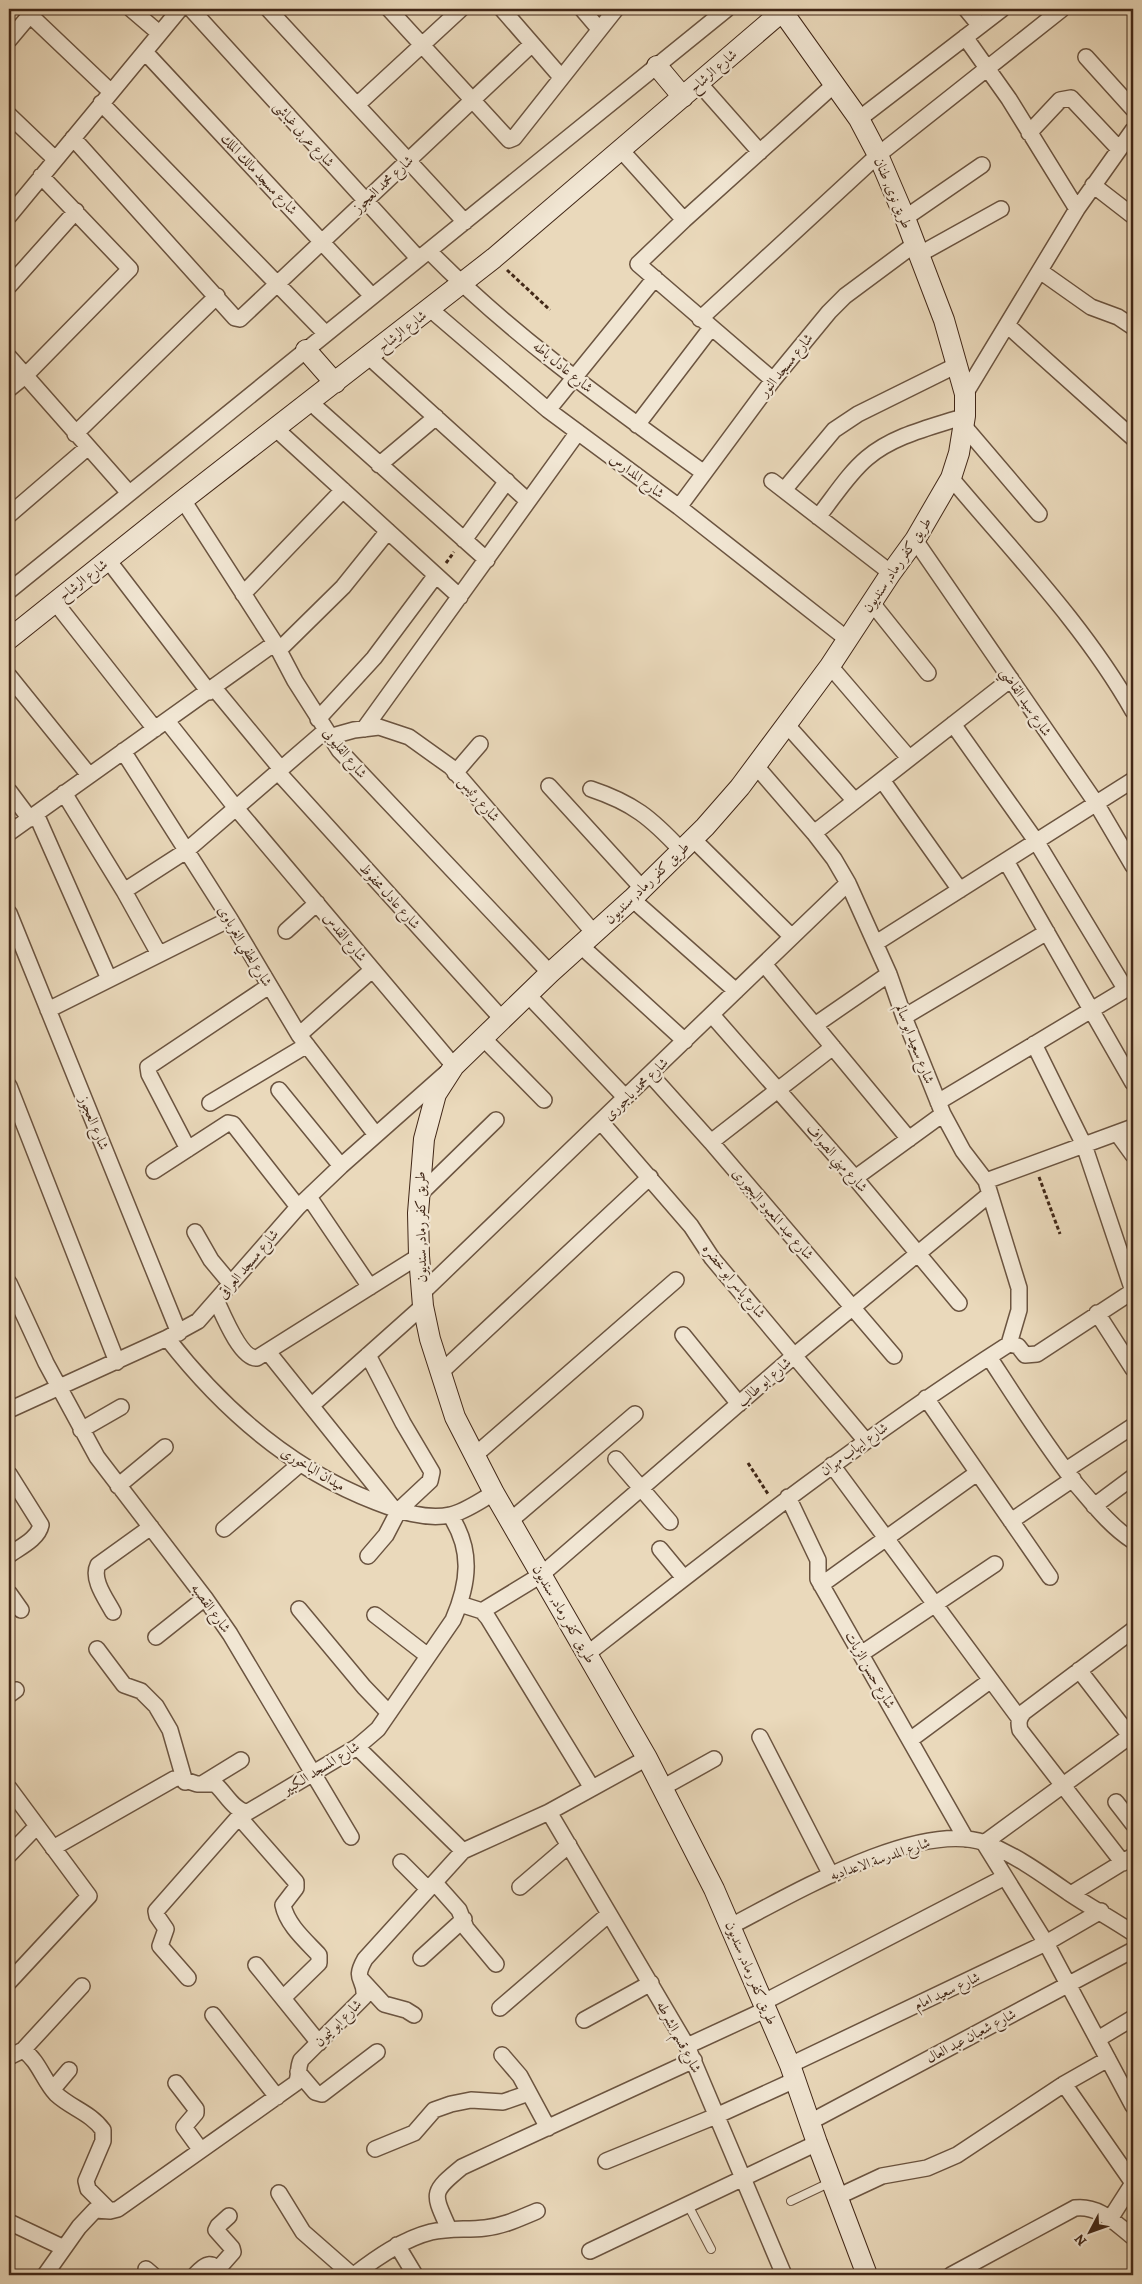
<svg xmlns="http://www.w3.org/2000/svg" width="1142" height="2284" viewBox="0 0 1142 2284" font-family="Alegreya,Amiri,serif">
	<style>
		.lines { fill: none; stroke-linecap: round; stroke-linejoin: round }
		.lane-casing { stroke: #6b5440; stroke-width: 10 }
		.street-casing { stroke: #6b5440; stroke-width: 18 }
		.secondary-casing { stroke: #412717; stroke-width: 22 }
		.path { stroke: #412717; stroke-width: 3; stroke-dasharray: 4 2.5; stroke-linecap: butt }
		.lane { stroke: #f1e6d3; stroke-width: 8 }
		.street { stroke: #f1e6d3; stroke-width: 15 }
		.secondary { stroke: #f1e6d3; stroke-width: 20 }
		.labels { text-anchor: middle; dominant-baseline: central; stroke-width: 4.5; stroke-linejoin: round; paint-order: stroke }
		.street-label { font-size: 14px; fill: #412717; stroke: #f1e6d3 }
	</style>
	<rect width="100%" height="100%" fill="#ead9bb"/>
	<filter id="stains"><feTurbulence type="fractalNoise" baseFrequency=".004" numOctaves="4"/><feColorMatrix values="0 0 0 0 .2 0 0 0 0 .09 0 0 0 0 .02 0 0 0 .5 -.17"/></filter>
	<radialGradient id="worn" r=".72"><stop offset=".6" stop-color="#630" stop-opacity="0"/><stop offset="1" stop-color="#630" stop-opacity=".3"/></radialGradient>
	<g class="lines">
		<g class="lane-casing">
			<path id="lane" d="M791,2201L831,2182
				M688,2205L711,2249"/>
		</g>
		<g class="street-casing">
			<path id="street" d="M131,9L159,33
				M191,9L418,258
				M268,9L465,222
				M389,9L509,140L514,138L616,9
				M502,9L561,77
				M582,9L599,29
				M966,9L980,26
				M30,15L111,92
				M965,37L1009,99L1077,209
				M9,40L35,9
				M145,52L372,296
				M1086,57L1133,109
				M699,83L760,152
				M101,103L326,334
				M357,105L461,9
				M9,115L55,159
				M859,119L1002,9
				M1029,133L1060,100L1071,98L1119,149
				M73,138L235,318L240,319L532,44
				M621,150L684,220
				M1093,185L1133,216
				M9,216L180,9
				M905,218L982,165
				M429,251C510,334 610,405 704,473
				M920,254L1001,209
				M1040,271L1091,307L1118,317L1133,327
				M9,286L76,211
				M430,309L548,410L679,507L847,639
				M700,319L878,155L1062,9
				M1007,325L1133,438
				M9,357L129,493
				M369,357L528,501
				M773,380L638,264L684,220L835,84
				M9,389L25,376L130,269L41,176
				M965,394L1077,209L1133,130
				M310,402L487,560
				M548,410L655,278
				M637,425L711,328
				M964,426L1039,514
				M276,429L460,597
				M75,434L217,296
				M379,465L436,417
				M951,478C1014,553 1085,626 1133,711
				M772,481L891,573
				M784,490L834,430L858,414L957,365
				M183,500L275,643L295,681L339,750L550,973
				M679,507L773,380L829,312L845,296L915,244
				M9,515L87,448
				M818,517C834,497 848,474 867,458C894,435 932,427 965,416
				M464,540L507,481
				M915,540L1096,803L1133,866
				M108,560L209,692
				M9,591L727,9
				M243,594L343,490
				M55,602L155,729
				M872,603L928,673
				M279,650L343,587L388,531
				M830,666L909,758
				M9,676L89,775
				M214,688L281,769
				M318,719L374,658L436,575
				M786,724L855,801
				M953,724L1036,841L1126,990
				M364,729L578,432
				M329,737L354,730L379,727L409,737L451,767L594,933
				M123,751L230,919L299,1035L376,1135
				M756,766L814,833L834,859L848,883L889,974L904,1017L943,1114L963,1151L986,1181L1019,1288V1310L1009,1344
				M278,772L503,1020
				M455,773L480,744
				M882,780L960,890
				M549,786L642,888
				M591,789C633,803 651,818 681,850
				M9,791L30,819
				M64,793L124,891L159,954
				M36,814L109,979
				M9,833L275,643
				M814,833L1011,679
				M693,839L792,937
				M1006,861L1133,1083
				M124,891L186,851L325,731
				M632,899L736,991
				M9,913L179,1333
				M286,931L317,903
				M876,943L1133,780
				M581,946L685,1041
				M764,964L909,1139
				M528,995L625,1097
				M48,1010L230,919
				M712,1015L855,1178L959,1303
				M904,1017L1047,932
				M815,1025L889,974
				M299,1035L372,970
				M483,1038L544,1100
				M1034,1044L1084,1145L1133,1291
				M650,1074L711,1142L894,1356
				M9,1086L117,1362
				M279,1090L341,1166
				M938,1102L1133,985
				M210,1103L307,1045
				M601,1122L691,1226L712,1258L865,1440
				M1117,1133L1133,1155
				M711,1142L833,1047
				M188,1149L149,1074L148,1067L269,986
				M154,1171L228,1123L233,1124L298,1207
				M855,1178L943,1114
				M986,1181L1133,1127
				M419,1195L496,1120
				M309,1197L370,1287
				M195,1232L211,1260L231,1284
				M9,1283L46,1363L97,1457L205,1598L230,1634L351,1837
				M422,1293L848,883
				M217,1302C223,1315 241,1359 257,1358L419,1256
				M1097,1313L1133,1369
				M683,1335L739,1404
				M167,1338C223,1410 290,1469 376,1502C399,1511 426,1520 450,1515C465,1512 481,1500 494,1493
				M268,1352L393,1508
				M989,1357C1017,1400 1044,1443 1076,1484C1094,1505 1110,1526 1133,1541
				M440,1373L650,1177
				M926,1398L1050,1577
				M311,1406L423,1306
				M9,1410L167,1338L198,1321L298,1207L341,1166L454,1066L236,808L167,721
				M81,1430L121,1407
				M474,1456L676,1280
				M616,1459L670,1522
				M832,1465L1019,1718
				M1066,1470L1133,1426
				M9,1474L41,1525C38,1539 20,1547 9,1555
				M118,1486L165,1447
				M788,1497L818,1560V1579L966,1839
				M1094,1506L1133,1477
				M510,1521L635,1414
				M1011,1521L1073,1479
				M224,1529L300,1464
				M660,1549L684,1578
				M368,1556L386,1535L399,1510L430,1481L432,1472L403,1423L368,1355
				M821,1585L977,1473
				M9,1593L21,1610
				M460,1604L482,1611L488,1618L592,1788
				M299,1609L364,1687L389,1713
				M482,1611L541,1575L795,1355L990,1194
				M113,1612C106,1599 91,1579 98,1565L151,1527
				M375,1615L428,1656
				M156,1637L205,1598
				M97,1649L124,1685L141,1691L156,1706L170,1730L185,1782
				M587,1654C725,1546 862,1438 1009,1344L1018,1346L1025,1355L1037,1354L1133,1291
				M861,1654L995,1564
				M1079,1670L1130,1736
				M9,1695L16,1690
				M1133,1734L984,1843L1046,1943L1133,2106
				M760,1737L831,1875
				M910,1740L991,1680
				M357,1747L463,1851
				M202,1784L241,1760
				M9,1788L89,1896L9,1982
				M662,1788L714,1759
				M1116,1802L1133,1824
				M549,1812L687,2046L784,2275
				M239,1817L296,1882V1888L283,1905C287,1925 306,1941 319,1955V1963L283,1998
				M53,1848L174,1779L179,1778L197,1784H215C225,1792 234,1812 248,1812L357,1747L370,1736L378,1729L453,1620C469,1583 473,1550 450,1515
				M9,1855L37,1826
				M401,1862L428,1889
				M1123,1863L1020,1730C1018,1722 1019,1718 1024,1712L1133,1630
				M435,1883L459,1910L466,1928L496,1964
				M520,1887L569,1845
				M1071,1894L1133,1856
				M731,1926C791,1895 919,1819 985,1843C1016,1855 1042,1874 1069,1893C1090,1907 1112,1919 1133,1933
				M421,1958L464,1919
				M256,1965L319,2043
				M188,1978L160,1946L166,1929L157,1916L156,1911L243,1812
				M361,1979L384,2004L406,2010L414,2015
				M764,2002L1005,1877
				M500,2008L609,1914
				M213,2015L277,2097
				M584,2020L651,1983
				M1098,2039L1133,2018
				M687,2046L767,2009
				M23,2050L82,1986
				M502,2055L520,2076L548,2128
				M9,2057L23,2050C39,2061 43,2080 56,2094C71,2108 91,2113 103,2130V2141L86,2181L88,2189L110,2211
				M790,2065L1046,1943L1101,1911
				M298,2072L315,2092L322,2094L377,2052
				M176,2083L196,2109V2113L184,2127L200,2149
				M1064,2084L1133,2183
				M53,2089L69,2070
				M810,2122L1133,1950
				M375,2149L414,2133L434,2110L451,2104L471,2100L503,2102L529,2093
				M606,2161L716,2116L795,2080
				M279,2193L303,2232L352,2275
				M837,2197L882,2176L927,2168L957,2155L1064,2084L1108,2059
				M1110,2219L1133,2183
				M9,2222L64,2248
				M449,2229C433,2193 430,2193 462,2167L694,2060
				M397,2245L415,2275
				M590,2251L817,2143
				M146,2269L153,2275
				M218,2269L233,2252L232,2248L216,2230L218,2226L229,2216
				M45,2275L79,2227L95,2210L110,2211L118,2209L296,2083C300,2076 297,2069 301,2060L364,1997C366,1977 352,1982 365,1959L463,1851L549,1812L647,1758
				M195,2275C208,2262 211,2261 223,2274
				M354,2275C376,2258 403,2239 431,2232C449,2228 467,2230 485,2228C504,2226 520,2218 537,2211
				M951,2275L1075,2208C1099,2205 1115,2223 1133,2237"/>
		</g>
		<g class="secondary-casing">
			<path id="secondary" d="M782,11L859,119L878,155L905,218L944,320L965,394V416L959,453L951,478L915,540L891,573L830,666L740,787L705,827L632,899L550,973L454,1066L436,1094L424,1139L418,1213L419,1256L423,1306L430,1339L455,1417L494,1493L647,1758L714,1889L790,2065L817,2143L867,2275
				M657,66L683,97
				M306,350L335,383
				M9,639L183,500L494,258L785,9"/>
		</g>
		<path class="path" d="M507,270L550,310
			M446,563L454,552
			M1039,1177L1060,1234
			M748,1463L768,1494"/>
		<use href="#lane" class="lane"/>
		<use href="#street" class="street"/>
		<use href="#secondary" class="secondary"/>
	</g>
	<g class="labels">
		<g class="street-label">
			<text transform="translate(713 71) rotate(-41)">شارع الرشاح</text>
			<text transform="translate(304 134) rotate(48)">شارع عربى غباشى</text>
			<text transform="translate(259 174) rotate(47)">شارع مسجد مالك الملك</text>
			<text transform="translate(383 184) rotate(-43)">شارع محمد العجوز</text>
			<text transform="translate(893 193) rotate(67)">طريق نوى, طنان</text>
			<text transform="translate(402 331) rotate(-38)">شارع الرشاح</text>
			<text transform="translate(786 365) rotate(-51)">شارع مسجد النور</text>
			<text transform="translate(563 367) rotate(39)">شارع عادل باطه</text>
			<text transform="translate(637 476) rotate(37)">شارع المدارس</text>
			<text transform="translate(897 565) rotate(-56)">طريق كفر رماد, سنديون</text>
			<text transform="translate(83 580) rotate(-38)">شارع الرشاح</text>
			<text transform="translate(1026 702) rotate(56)">شارع سيد القاضي</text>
			<text transform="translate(345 753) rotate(51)">شارع القليوبى</text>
			<text transform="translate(479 799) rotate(49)">شارع رئيس</text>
			<text transform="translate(647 883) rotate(-44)">طريق كفر رماد, سنديون</text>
			<text transform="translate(390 896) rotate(48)">شارع عادل محفوظ</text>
			<text transform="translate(345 937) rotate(50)">شارع القدس</text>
			<text transform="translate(245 946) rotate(59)">شارع لطفي الغرباوى</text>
			<text transform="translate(915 1044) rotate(69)">شارع سعيد ابو سالم</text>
			<text transform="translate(636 1089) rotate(-44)">شارع محمد باجورى</text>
			<text transform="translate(94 1123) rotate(68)">شارع العجوز</text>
			<text transform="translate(837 1158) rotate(49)">شارع مهني الصواف</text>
			<text transform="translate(773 1214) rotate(49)">شارع عبد المعبود البجورى</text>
			<text transform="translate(421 1227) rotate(-91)">طريق كفر رماد, سنديون</text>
			<text transform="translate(248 1264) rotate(-50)">شارع مسجد العراقى</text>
			<text transform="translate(734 1281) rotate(51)">شارع ياسر ابو خضره</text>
			<text transform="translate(764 1382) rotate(-41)">شارع ابو طالب</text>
			<text transform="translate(854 1449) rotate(-36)">شارع ايهاب مهران</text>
			<text transform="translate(313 1469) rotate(31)">ميدان الباخورى</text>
			<text transform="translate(211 1608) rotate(54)">شارع القصبه</text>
			<text transform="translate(564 1614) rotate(60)">طريق كفر رماد, سنديون</text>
			<text transform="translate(870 1670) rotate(60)">شارع حسن الزيات</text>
			<text transform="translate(321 1768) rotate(-32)">شارع المسجد الكبير</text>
			<text transform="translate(880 1859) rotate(-19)">شارع المدرسة الاعداديه</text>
			<text transform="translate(751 1973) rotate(67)">طريق كفر رماد, سنديون</text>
			<text transform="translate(947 1991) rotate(-25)">شارع سعيد امام</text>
			<text transform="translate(338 2023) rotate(-45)">شارع ابو ليمون</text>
			<text transform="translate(971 2036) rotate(-28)">شارع شعبان عبد العال</text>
			<text transform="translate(679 2037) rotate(62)">شارع قسم الشرطه</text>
		</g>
	</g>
	<rect width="1142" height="2284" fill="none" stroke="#ead9bb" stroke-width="30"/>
	<rect x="10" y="10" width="1122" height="2264" fill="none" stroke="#412717" stroke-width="2.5"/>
	<rect x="15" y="15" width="1112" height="2254" fill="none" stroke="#412717"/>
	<g transform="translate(1090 2232) rotate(229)" stroke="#f1e6d3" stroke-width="4" paint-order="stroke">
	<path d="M0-4L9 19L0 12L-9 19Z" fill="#412717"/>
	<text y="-8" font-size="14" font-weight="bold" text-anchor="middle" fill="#412717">N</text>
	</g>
	<rect width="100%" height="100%" filter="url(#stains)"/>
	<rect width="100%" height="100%" fill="url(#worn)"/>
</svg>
